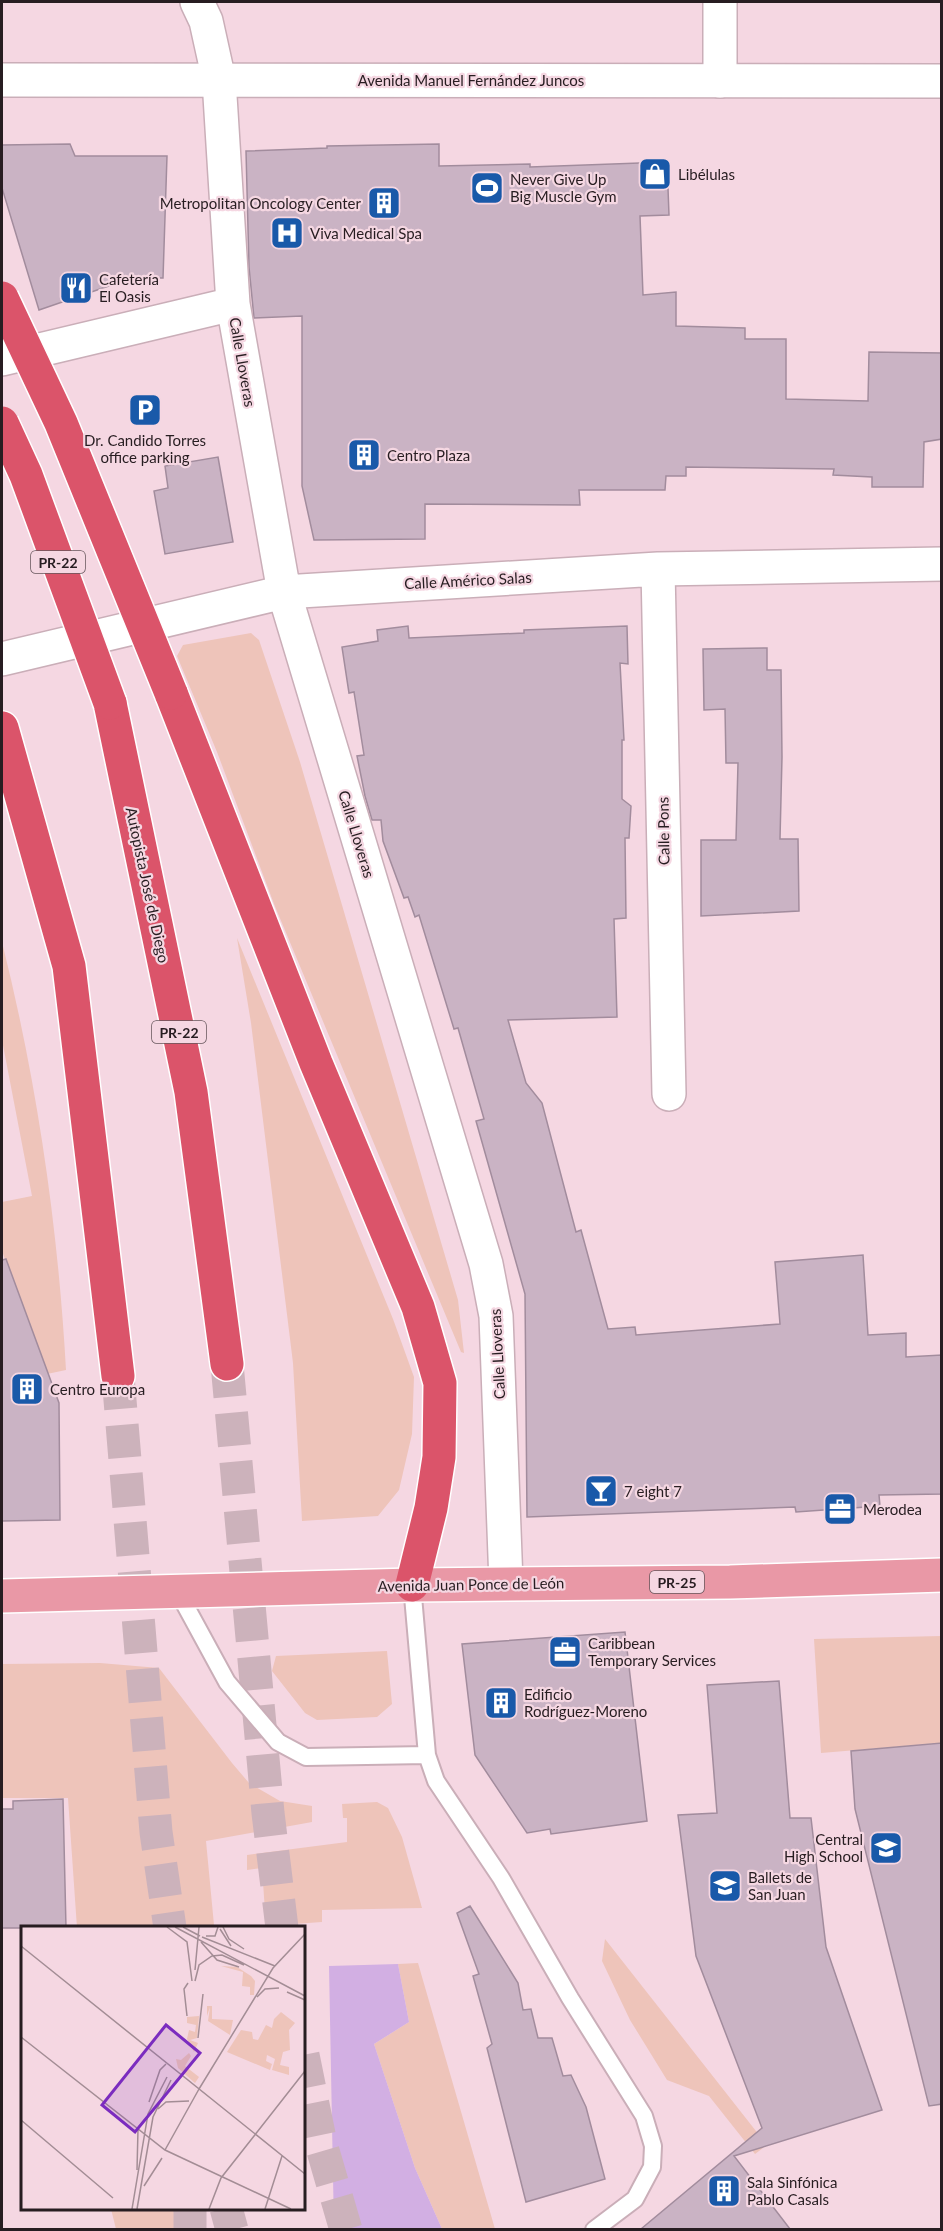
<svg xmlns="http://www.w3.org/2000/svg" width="943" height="2231" viewBox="0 0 943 2231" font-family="Lato,sans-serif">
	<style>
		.green { fill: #eec4ba }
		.water { fill: #d2afe3 }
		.building { fill: #cab3c4; stroke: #a28c9d; stroke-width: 1.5 }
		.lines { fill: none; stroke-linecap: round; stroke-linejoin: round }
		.highway-tunnel { stroke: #ccb2bb; stroke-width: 33; stroke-dasharray: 33 16; stroke-linecap: butt }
		.lane-casing { stroke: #caaeb8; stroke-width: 20 }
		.street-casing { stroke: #caaeb8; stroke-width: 36 }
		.secondary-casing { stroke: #caaeb8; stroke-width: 36 }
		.primary-casing { stroke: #fff; stroke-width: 36 }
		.highway-casing { stroke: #fff; stroke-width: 36 }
		.lane { stroke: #fff; stroke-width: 16 }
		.street { stroke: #fff; stroke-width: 33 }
		.secondary { stroke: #fff; stroke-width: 33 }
		.primary { stroke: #e998a6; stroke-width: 33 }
		.highway { stroke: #db546a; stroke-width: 33 }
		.highway-bridge-casing { stroke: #fff; stroke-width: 36; stroke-linecap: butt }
		.highway-bridge { stroke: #db546a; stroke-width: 33 }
		.labels { text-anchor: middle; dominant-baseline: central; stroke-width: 4.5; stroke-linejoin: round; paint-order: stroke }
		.shield { fill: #f5d7e2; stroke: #65555b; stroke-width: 1.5 }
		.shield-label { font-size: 14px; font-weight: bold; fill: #271d21 }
		.street-label { font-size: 15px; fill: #271d21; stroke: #f5d7e2 }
		.poi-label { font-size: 15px; fill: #271d21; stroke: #f5d7e2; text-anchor: start }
		.inset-road { fill: none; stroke: #a38d95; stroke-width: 1.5 }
		.view { fill: #7b2cbf; fill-opacity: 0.15; stroke: #7b2cbf; stroke-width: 3 }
		.inset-edge { fill: none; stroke: #271d21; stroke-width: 3 }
	</style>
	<rect width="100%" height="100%" fill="#f5d7e2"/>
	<path class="green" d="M251,633L259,640L300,762L458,1300L464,1353L461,1352L274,904L217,752L177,656L183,645Z
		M237,938L393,1319L414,1377L412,1434L399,1490L378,1516L302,1521L293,1363L251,1023Z
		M2,942C37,1082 58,1226 66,1370L47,1374L2,1251V1202L32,1196L2,1040Z
		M941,1636V1743L821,1753L814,1639Z
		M387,1651L392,1704L377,1717L317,1720L305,1713L272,1671L276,1656Z
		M100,1663L159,1668L232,1763L249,1783L280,1801L312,1806V1822L206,1841L214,1925H179L178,1928H77L68,1798H2V1664Z
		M377,1802L388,1808L402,1837L422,1908L322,1910V1922L266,1926L262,1868L247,1870V1855L347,1842V1818H343L342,1804Z
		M605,1939L767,2145L755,2154L709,2096L667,2080L630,2020L602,1961Z
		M418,1963L495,2229H442L415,2168L374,2044L409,2022L398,1964Z
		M111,2209H197V2229H116Z"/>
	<path class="water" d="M398,1964L409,2022L374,2044L415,2168L442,2229H334L329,1966Z"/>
	<path class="building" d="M70,144L75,156H167L163,278H132L39,310L2,188V145Z
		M439,144V166L530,164V167L667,162L669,215L640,216L643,295L676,292V326L745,328V339H786V399L868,401L869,352L942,353V439L924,442L923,487H872V477L833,475L834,469L686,467V476H666L665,490H579L580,505L425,504V539L314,540L302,486V316L254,318L249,267L246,151L327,148V146Z
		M218,457L233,542L165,554L154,491L168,488L165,466Z
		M408,626L409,638L524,633V630L627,626L628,664L620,663L624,740H622V799L631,806L629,838H625L626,918L614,919L617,1017L508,1020L526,1083L542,1103L576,1232L581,1230L608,1329L635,1327L636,1335L780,1324L775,1262L863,1255L868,1335L906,1333V1357L942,1355V1494L879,1495L880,1506L796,1512L795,1507L527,1517L525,1294L476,1121L484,1119L458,1028L454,1029L419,915L415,917L408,897L404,898L383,841L381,820H372L365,796L357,756L364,755L354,692L349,693L342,647L378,641L377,630Z
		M767,648V670H781L782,757L780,839H798L799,911L701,916V840H736L738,763H726L725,709L704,710L703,649Z
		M6,1259L59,1403L60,1520L2,1521V1260Z
		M625,1632L647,1821L551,1834L550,1829L527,1833L475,1755L462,1644Z
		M779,1681L790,1818H811L826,1947L882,2110L734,2156L790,2229H641L762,2128L696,1956L678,1815L717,1813L707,1685Z
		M942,1743V2104L929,2106L855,1809L851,1751Z
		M63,1799L66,1928H2V1809H13V1801Z
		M470,1906L518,1983L523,2010L531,2009L538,2038H552L563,2076L571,2075L586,2107L605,2179L526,2202L487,2048L492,2044L473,1976L479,1974L457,1913Z"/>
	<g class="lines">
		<path class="highway-tunnel" d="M227,1364L268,1813L282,1928
			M118,1376L156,1832L170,1928
			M303,2055L321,2144L346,2230
			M226,2208L232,2230
			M190,2230V2208"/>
		<g class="lane-casing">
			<path id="lane" d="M412,1585L427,1755L436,1781L501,1878L570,1998L644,2116L653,2146L652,2167L635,2199L594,2230
				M178,1592L227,1682L278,1742L306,1757L427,1755"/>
		</g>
		<g class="street-casing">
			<path id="street" d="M197,2L206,21L219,80L233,304L284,592L486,1264L496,1316L506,1583
				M720,2V81
				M2,359L233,304
				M658,569L669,1094
				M2,659L284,592L658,569L942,564"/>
		</g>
		<g class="secondary-casing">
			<path id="secondary" d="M2,80L942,81"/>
		</g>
		<g class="primary-casing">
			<path id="primary" d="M2,1596L412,1585L730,1582L942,1575"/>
		</g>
		<g class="highway-casing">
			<path id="highway" d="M171,693L316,1063L418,1307L440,1383L439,1457L431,1508L412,1585
				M110,703L191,1092L227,1364
				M2,728L69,966L118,1376"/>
		</g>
		<use href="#lane" class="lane"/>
		<use href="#street" class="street"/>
		<use href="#secondary" class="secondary"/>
		<use href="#primary" class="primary"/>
		<use href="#highway" class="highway"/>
		<g class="highway-bridge-casing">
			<path id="highway-bridge" d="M2,298L61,423L171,693
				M2,423L26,475L110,703"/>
		</g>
		<use href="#highway-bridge" class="highway-bridge"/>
	</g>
	<defs>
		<g id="shop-square" transform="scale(1.725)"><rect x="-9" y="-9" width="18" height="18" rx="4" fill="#1959a9" stroke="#f5d7e2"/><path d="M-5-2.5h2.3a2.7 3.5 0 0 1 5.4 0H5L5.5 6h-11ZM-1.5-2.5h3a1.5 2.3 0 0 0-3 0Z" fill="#fff"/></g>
		<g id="stadium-square" transform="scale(1.725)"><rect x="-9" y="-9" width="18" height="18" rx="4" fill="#1959a9" stroke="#f5d7e2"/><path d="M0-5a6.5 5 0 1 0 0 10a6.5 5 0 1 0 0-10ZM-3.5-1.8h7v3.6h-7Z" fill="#fff"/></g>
		<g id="building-square" transform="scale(1.725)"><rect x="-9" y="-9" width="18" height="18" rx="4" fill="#1959a9" stroke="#f5d7e2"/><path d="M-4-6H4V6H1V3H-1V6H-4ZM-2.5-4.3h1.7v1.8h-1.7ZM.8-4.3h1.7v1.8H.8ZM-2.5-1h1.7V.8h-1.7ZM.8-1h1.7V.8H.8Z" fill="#fff"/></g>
		<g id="hospital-square" transform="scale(1.725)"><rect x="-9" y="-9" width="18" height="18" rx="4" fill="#1959a9" stroke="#f5d7e2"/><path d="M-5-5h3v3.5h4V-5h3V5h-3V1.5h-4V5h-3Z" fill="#fff"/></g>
		<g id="restaurant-square" transform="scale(1.725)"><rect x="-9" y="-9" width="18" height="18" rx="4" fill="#1959a9" stroke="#f5d7e2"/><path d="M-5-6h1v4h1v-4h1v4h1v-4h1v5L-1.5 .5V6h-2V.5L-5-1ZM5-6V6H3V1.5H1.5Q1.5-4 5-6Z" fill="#fff"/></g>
		<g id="parking-square" transform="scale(1.725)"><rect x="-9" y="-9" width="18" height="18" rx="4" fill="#1959a9" stroke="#f5d7e2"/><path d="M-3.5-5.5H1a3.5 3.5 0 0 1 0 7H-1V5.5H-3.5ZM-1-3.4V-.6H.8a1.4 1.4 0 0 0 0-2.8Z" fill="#fff"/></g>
		<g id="bar-square" transform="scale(1.725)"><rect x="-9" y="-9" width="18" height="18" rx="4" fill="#1959a9" stroke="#f5d7e2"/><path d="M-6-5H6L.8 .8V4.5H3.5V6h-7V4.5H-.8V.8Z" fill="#fff"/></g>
		<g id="office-square" transform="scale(1.725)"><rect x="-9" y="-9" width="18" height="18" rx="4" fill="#1959a9" stroke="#f5d7e2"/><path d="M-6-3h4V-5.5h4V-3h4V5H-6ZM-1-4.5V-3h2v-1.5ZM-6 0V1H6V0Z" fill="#fff"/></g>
		<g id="school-square" transform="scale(1.725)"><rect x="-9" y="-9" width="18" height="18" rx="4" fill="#1959a9" stroke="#f5d7e2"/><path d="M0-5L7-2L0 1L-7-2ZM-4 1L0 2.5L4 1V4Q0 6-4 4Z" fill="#fff"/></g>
	</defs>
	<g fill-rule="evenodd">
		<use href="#shop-square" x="655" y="174"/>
		<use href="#stadium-square" x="487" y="188"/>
		<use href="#building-square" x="384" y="203"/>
		<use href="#hospital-square" x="287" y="233"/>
		<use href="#restaurant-square" x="76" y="288"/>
		<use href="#parking-square" x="145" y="410"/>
		<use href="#building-square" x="364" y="455"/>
		<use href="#building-square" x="27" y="1389"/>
		<use href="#bar-square" x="601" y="1491"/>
		<use href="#office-square" x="840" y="1509"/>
		<use href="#office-square" x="565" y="1652"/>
		<use href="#building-square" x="501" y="1703"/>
		<use href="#school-square" x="886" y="1848"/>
		<use href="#school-square" x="725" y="1886"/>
		<use href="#building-square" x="724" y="2191"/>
	</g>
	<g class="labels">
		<g class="shield">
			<rect x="31" y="551" width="54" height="22" rx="4.5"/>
			<rect x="152" y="1021" width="54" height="22" rx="4.5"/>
			<rect x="650" y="1571" width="54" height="22" rx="4.5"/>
		</g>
		<g class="shield-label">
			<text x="58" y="562">PR-22</text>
			<text x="179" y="1032">PR-22</text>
			<text x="677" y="1582">PR-25</text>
		</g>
		<g class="street-label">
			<text x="471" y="80">Avenida Manuel Fernández Juncos</text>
			<text transform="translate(243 362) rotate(80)">Calle Lloveras</text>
			<text transform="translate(468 580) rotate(-3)">Calle Américo Salas</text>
			<text transform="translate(663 831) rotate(-91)">Calle Pons</text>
			<text transform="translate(357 834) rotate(73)">Calle Lloveras</text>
			<text transform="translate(148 885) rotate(78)">Autopista José de Diego</text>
			<text transform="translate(497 1354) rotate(-93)">Calle Lloveras</text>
			<text transform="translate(471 1584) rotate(-1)">Avenida Juan Ponce de León</text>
		</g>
		<g class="poi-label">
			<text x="678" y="174">Libélulas</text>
			<text x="510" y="179">Never Give Up<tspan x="510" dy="17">Big Muscle Gym</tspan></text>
			<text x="361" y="203" text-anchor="end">Metropolitan Oncology Center</text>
			<text x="310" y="233">Viva Medical Spa</text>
			<text x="99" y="279">Cafetería<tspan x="99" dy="17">El Oasis</tspan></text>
			<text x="145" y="440" text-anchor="middle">Dr. Candido Torres<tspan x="145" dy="17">office parking</tspan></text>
			<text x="387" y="455">Centro Plaza</text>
			<text x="50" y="1389">Centro Europa</text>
			<text x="624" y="1491">7 eight 7</text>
			<text x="863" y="1509">Merodea</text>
			<text x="588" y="1643">Caribbean<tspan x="588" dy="17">Temporary Services</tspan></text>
			<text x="524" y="1694">Edificio<tspan x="524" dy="17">Rodríguez-Moreno</tspan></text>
			<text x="863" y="1839" text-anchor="end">Central<tspan x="863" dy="17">High School</tspan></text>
			<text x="748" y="1877">Ballets de<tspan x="748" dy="17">San Juan</tspan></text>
			<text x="747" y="2182">Sala Sinfónica<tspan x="747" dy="17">Pablo Casals</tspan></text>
		</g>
	</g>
	<g transform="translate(21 1926)">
		<rect width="284" height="284" fill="#f5d7e2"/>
		<path d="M200,40L216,41L230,50L234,55L233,69H229V61L221,60L222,46ZM186,80H191V93L212,94L209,109L187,95L189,81L186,90ZM260,86L274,97L268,104L269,124L262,126L259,139L268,141V149L251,144L254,133L246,129L245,135L251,138L249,144L206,126L220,104L231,106L232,113L237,114L245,99L251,102L253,93ZM178,90L176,112L169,114L177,117L173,126L166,113L168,104L174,106L175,99L166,97V91ZM168,127L170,130L164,140L178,151L174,157L157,142L155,133L160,134Z" fill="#eec4ba"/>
		<path class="inset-road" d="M146,1L166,16L171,55M154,1L284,70M162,1L179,10M202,1L208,13L223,23M199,3L210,20M185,10H194L197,1M181,11L254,40M180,16L196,34L218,41M0,20L284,248M174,44L178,1M174,55L178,39L191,30L201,29L223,39M266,66L284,74M236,71L244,63L258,62M166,90L163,63L167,57M0,111L144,224L270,283M177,112L182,68M178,163L252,42L284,8M128,176L139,144L145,138M137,183L145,176L168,175M0,194L92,272M144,224L178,163M116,244L117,203M123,260L141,232M111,283L127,188L146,151M116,283L132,191L150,154M188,283L200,252L284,145M244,283L261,230"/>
		<path class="view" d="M145,99L179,127L114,206L81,179Z"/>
		<rect width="284" height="284" class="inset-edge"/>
	</g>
	<rect width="943" height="2231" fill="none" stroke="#271d21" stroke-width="6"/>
</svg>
